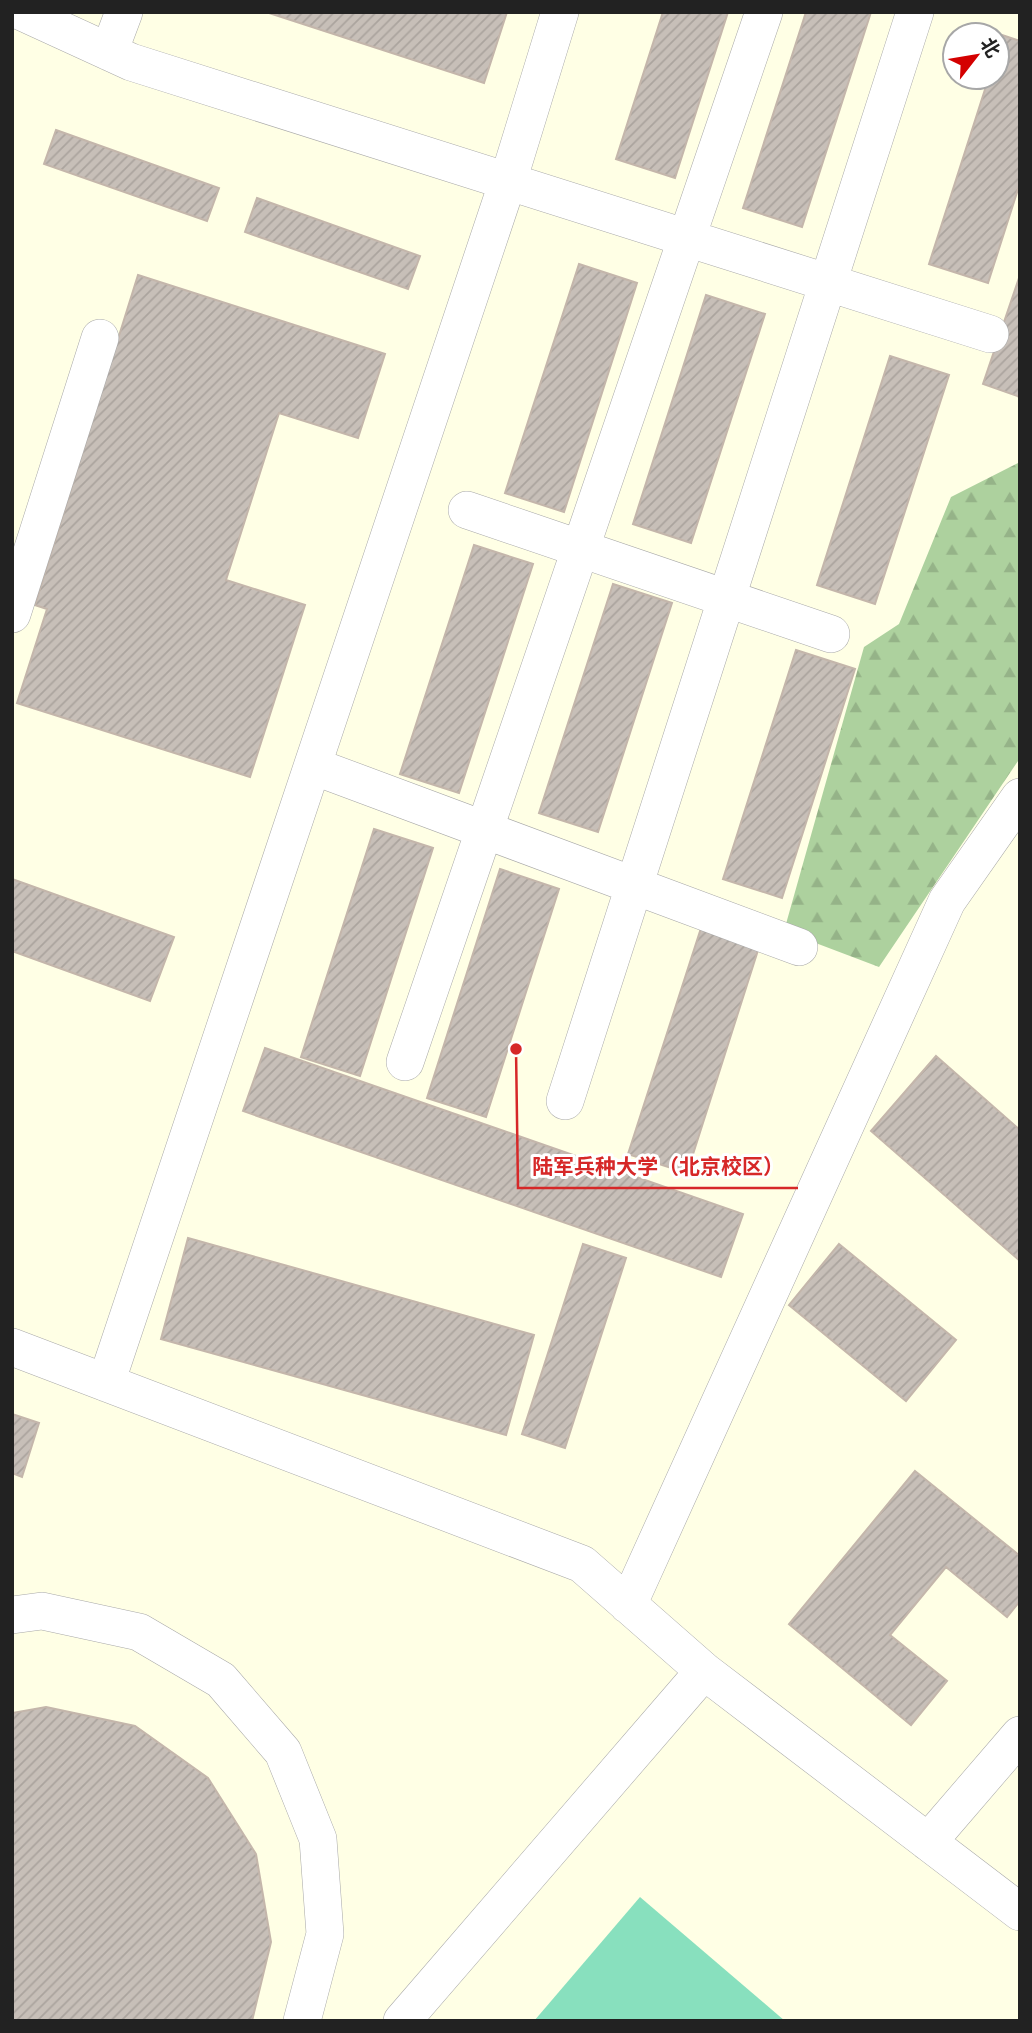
<svg xmlns="http://www.w3.org/2000/svg" width="1032" height="2033" viewBox="0 0 1032 2033" font-family="'Public Sans','Noto Sans SC',sans-serif">
	<style>
		.education { fill: #ffffe5; fill-rule: evenodd }
		.forest { fill: url(#forest-firs) }
		.pitch { fill: #88e0be }
		.building { fill: url(#building-hatch); stroke: #c4b6ab; stroke-width: 2 }
		.lines { fill: none; stroke-linecap: round; stroke-linejoin: round }
		.minor-casing { stroke: #a9a9a9; stroke-width: 38 }
		.minor { stroke: #fff; stroke-width: 37 }
		.leader { fill: none; stroke: #d62828; stroke-width: 2.5 }
		.callout-dot { fill: #d62828; stroke: #fff; stroke-width: 2.5 }
		.callout-label { font-size: 21px; text-anchor: middle; font-weight: bold; fill: #d62828; stroke: #fff; stroke-width: 6; stroke-linejoin: round; paint-order: stroke }
	</style>
	<defs>
		<pattern id="forest-firs" width="22" height="20" patternUnits="userSpaceOnUse" patternTransform="scale(1.75)"><rect width="22" height="20" fill="#add19e"/><path d="M5 1l3.5 6h-7zM16 11l3.5 6h-7z" fill="#95b388"/></pattern>
		<pattern id="building-hatch" width="6" height="6" patternUnits="userSpaceOnUse" patternTransform="scale(1.75)"><rect width="6" height="6" fill="#c7bfb8"/><path d="M-1 1l2-2M0 6l6-6M5 7l2-2" fill="none" stroke="#aba49e"/></pattern>
	</defs>
	<rect width="100%" height="100%" fill="#f2efe9"/>
	<path class="education" d="M12,12H1020V2021H12ZM955,35H997V77H955Z"/>
	<path class="forest" d="M1020,462V758L879,967L784,931L864,647L899,624L951,497Z"/>
	<path class="pitch" d="M640,1897L785,2021H534Z"/>
	<path class="building" d="M266,12H507L484,83Z
		M663,12H728L675,178L616,159Z
		M806,12H871L802,227L743,208Z
		M1002,35L1020,41V183L988,283L929,264L989,77H997V52Z
		M56,130L219,188L207,221L44,164Z
		M257,198L420,256L408,289L245,232Z
		M579,264L637,283L564,512L505,493Z
		M138,275L385,354L358,438L279,413L226,580L305,605L250,777L17,703L47,609L35,605Z
		M1020,275V397L983,384Z
		M706,295L765,314L691,543L633,524Z
		M890,356L949,375L875,604L817,585Z
		M474,545L533,564L459,793L400,774Z
		M613,584L672,603L598,832L539,813Z
		M796,650L855,669L782,898L723,879Z
		M374,829L433,848L360,1076L301,1057Z
		M500,869L559,889L486,1117L427,1098Z
		M12,879L174,937L150,1001L12,951Z
		M702,925L760,944L687,1173L628,1154Z
		M265,1048L743,1214L721,1277L243,1111Z
		M936,1056L1020,1130V1261L871,1131Z
		M188,1238L534,1335L506,1435L161,1339Z
		M583,1244L626,1258L565,1448L522,1434Z
		M839,1244L956,1340L906,1401L789,1305Z
		M12,1414L39,1423L22,1477L12,1473Z
		M915,1471L1020,1556V1601L1007,1617L946,1567L890,1635L947,1681L911,1725L789,1624Z
		M46,1707L135,1726L208,1778L256,1854L271,1942L252,2021H12V1713Z"/>
	<g class="lines">
		<g class="minor-casing">
			<path id="minor" d="M22,12L131,62L990,334
				M109,52L124,12
				M467,510L831,634
				M12,614L100,338
				M313,766L799,947
				M405,1062L764,12
				M565,1101L915,12
				M12,1347L582,1564L704,1671L1020,1912
				M106,1383L508,181L560,12
				M628,1605L947,901L1020,797
				M12,1615L42,1611L139,1632L221,1680L283,1752L318,1839L325,1934L302,2021
				M928,1842L1020,1735
				M402,2021L704,1671"/>
		</g>
		<use href="#minor" class="minor"/>
	</g>
	<path class="leader" d="M516 1049L518 1188H798"/>
	<circle class="callout-dot" cx="516" cy="1049" r="7"/>
	<g class="callout-label">
		<text x="658" y="1174">陆军兵种大学（北京校区）</text>
	</g>
	<rect width="1032" height="2033" fill="none" stroke="#222222" stroke-width="28"/>
	<g transform="translate(976 56) rotate(59)"><circle r="33" fill="#ffffff" stroke="#a7a7a7" stroke-width="2"/>
	<path d="M0-5L12 26L0 18L-12 26Z" fill="#d40000"/>
	<text y="-10" font-size="19" font-weight="bold" text-anchor="middle" fill="#222222">北</text>
	</g>
</svg>
